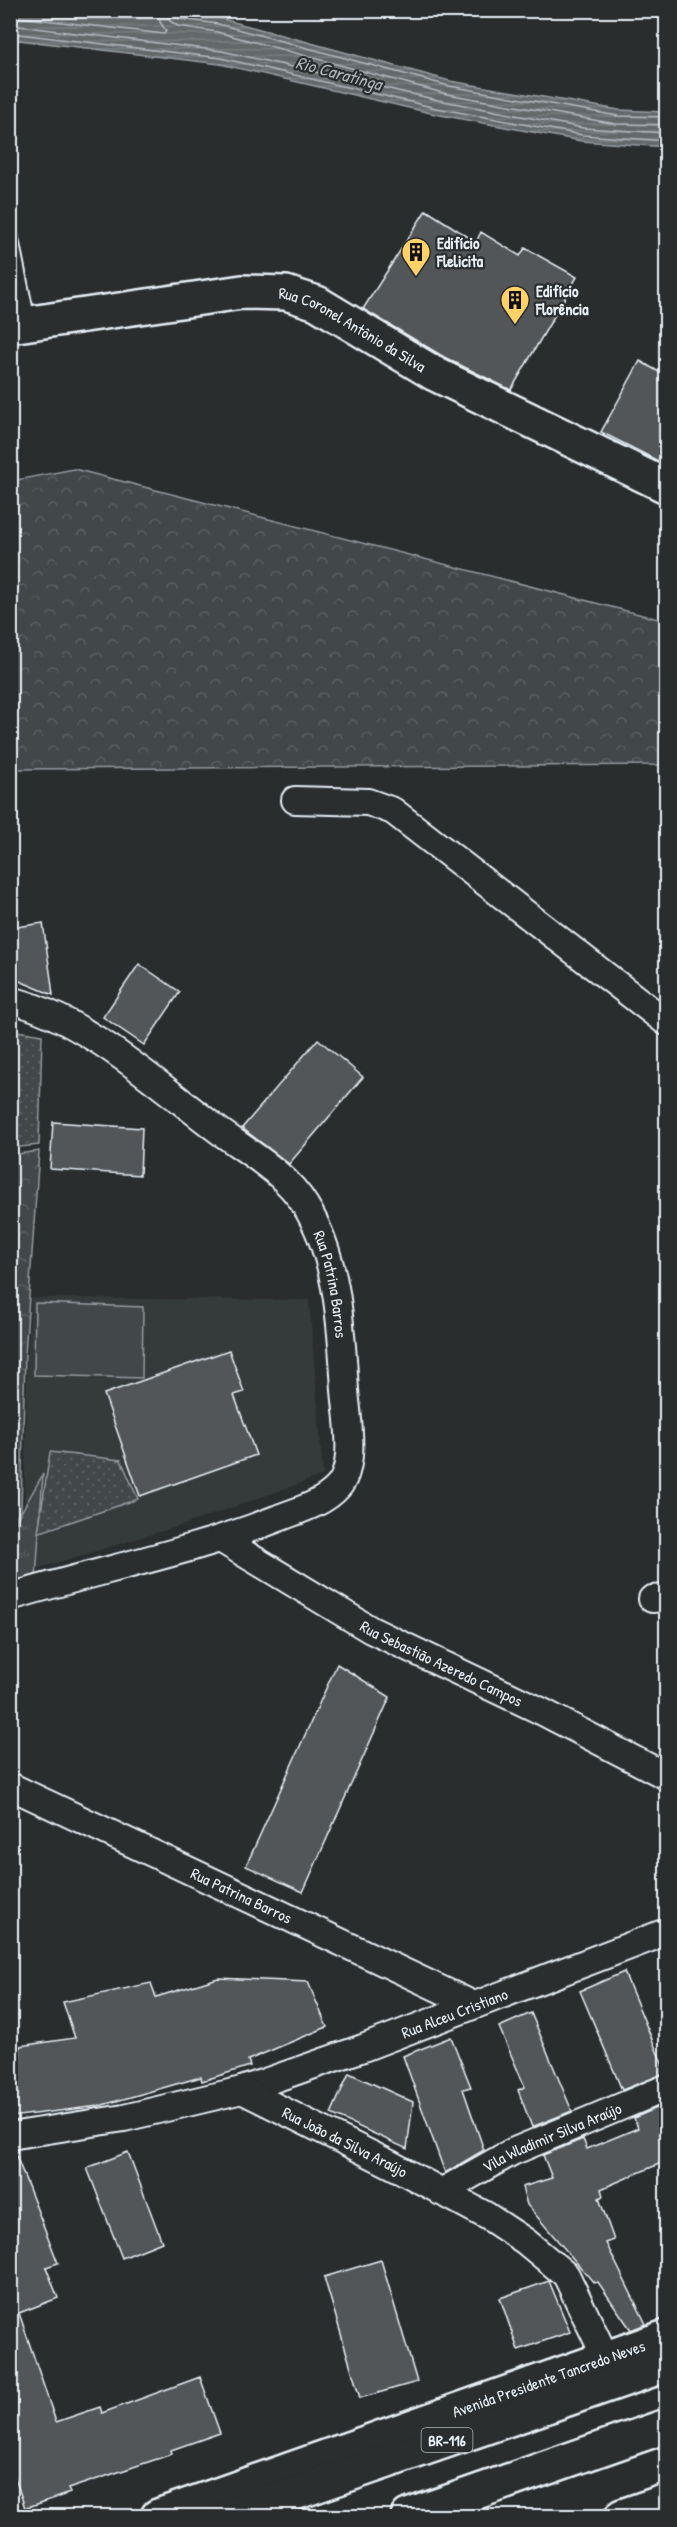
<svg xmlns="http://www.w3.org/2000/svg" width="677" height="2527" viewBox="0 0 677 2527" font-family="'Patrick Hand',sans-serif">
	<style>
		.built { fill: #363a3b }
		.grass { fill: url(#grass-tufts); stroke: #959ca0; stroke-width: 1.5 }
		.forest { fill: url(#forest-crowns); stroke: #959ca0; stroke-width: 1.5 }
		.park { fill: url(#park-dots); stroke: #959ca0; stroke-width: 1.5 }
		.pitch { fill: #424648; stroke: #959ca0; stroke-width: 1.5 }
		.water { fill: url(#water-rules); stroke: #989fa3; stroke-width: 1.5 }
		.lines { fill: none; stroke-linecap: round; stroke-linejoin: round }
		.shore { stroke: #b3bac0; stroke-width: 1.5 }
		.building { fill: #535759; stroke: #e8f1f8; stroke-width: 1.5 }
		.service-casing { stroke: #e8f1f8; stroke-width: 18 }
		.minor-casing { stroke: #e8f1f8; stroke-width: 30 }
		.secondary-casing { stroke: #e8f1f8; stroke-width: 38 }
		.trunk-casing { stroke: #e8f1f8; stroke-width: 38 }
		.service { stroke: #2a2d2e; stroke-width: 14 }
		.minor { stroke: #2a2d2e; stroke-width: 26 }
		.secondary { stroke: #2a2d2e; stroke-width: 33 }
		.trunk { stroke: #2a2d2e; stroke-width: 33 }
		.labels { text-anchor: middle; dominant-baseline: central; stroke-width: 4.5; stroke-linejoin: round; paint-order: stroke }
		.shield { fill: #2a2d2e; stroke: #afb6bb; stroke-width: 1.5 }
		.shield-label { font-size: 15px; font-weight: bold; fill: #e8f1f8 }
		.poi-label { font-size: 16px; font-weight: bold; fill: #e8f1f8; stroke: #2a2d2e; text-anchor: start }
		.street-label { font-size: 16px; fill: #e8f1f8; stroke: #2a2d2e }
		.water-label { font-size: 18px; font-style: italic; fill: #acb3b9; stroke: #2a2d2e }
	</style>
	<defs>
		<pattern id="grass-tufts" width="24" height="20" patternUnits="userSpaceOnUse" patternTransform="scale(1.5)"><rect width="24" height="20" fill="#424648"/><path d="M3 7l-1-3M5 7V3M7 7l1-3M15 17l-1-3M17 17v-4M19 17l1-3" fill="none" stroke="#5d6163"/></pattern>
		<pattern id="forest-crowns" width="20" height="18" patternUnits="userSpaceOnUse" patternTransform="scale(1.5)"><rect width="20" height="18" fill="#424648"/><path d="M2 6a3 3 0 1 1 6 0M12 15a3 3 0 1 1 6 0" fill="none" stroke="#5d6163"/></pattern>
		<pattern id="park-dots" width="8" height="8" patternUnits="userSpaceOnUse" patternTransform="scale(1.5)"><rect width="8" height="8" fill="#424648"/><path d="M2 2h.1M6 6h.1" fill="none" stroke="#5d6163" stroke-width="1.8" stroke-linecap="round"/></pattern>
		<pattern id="water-rules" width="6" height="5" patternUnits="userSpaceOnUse" patternTransform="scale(1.5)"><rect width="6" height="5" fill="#63686b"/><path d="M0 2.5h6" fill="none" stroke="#797e81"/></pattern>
	</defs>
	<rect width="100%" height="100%" fill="#2a2d2e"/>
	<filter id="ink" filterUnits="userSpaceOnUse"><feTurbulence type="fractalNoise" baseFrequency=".0167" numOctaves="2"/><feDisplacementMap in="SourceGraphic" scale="12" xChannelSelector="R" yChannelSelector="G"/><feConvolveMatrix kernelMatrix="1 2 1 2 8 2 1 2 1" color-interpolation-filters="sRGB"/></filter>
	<g filter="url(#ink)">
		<path class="built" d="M31,1298L309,1300L323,1475L189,1523L23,1573L27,1368Z"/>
		<path class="grass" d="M43,1474L36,1578L11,1587V1530Z"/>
		<path class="forest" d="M74,469L666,621V765L11,769V481Z
			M39,1151L25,1355L21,1509L11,1525V1155Z"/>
		<path class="park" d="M10,1030L42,1035L39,1145L11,1148Z
			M50,1452L121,1460L138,1499L38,1533Z"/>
		<path class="pitch" d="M35,1303L143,1307L142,1378L34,1375Z"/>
		<path class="water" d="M159,10L219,18L450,81L619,110L666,112V147L581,141L435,114L220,64L11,39V11Z"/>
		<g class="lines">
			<path class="shore" d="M167,10L170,21L178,26L217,32L447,94L616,124L666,125
				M175,10L176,16L180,19L218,24L449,86L618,116L666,117
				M10,16L164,34L166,31L160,22L158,10
				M10,25L222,51L438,100L583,128L666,133
				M10,33L221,58L436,108L582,135L666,141"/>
		</g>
		<path class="building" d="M426,210L476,242L481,232L520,256L525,248L577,277L511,390L444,357L363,309Z
			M640,361L666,376V465L601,432Z
			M43,923L51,979L53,995L10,977V928Z
			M139,964L180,992L144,1045L103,1017Z
			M318,1039L363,1077L289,1164L242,1128Z
			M53,1122L142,1128L140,1175L50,1169Z
			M229,1350L244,1392L234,1395L256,1455L140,1496L104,1394Z
			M337,1664L390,1697L303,1892L246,1866Z
			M624,1972L666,2073L622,2090L580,1991Z
			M218,1978L308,1982L327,2027L248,2060L250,2066L202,2081L201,2077L99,2106L10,2117V2056L20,2055V2046L75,2038L63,2002L151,1983L156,1997Z
			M531,2013L572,2111L532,2127L518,2090L525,2087L499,2027Z
			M451,2037L471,2087L463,2089L484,2150L445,2173L403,2056Z
			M349,2073L413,2102L407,2149L331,2114Z
			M666,2104V2161L601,2189L603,2196L599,2198L614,2240L606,2243L646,2324L631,2330L598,2282L594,2283L527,2205L522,2187L552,2178L543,2155L583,2139L587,2149L638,2128L634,2118Z
			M14,2150L58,2263L46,2267L58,2298L19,2313L56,2422L100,2407L102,2413L200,2377L220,2433L171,2450L172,2454L68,2489L70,2493L25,2508L10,2463V2151Z
			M128,2152L162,2242L122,2258L87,2168Z
			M381,2260L417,2382L360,2398L324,2277Z
			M549,2281L570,2332L518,2350L500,2298Z"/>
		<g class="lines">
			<g class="service-casing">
				<path id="service" d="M10,234L28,322"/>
			</g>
			<g class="minor-casing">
				<g id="minor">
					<path d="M295,800L368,802L393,811L666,1022"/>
					<path id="s1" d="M10,1000C86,1018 160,1087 222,1133C251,1154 286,1174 305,1205C339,1259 341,1328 345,1390C347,1416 357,1466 338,1487C323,1504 296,1511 276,1519C189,1553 99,1570 10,1597"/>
					<path id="s2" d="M222,1540L371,1630L541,1711L666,1776"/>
					<path d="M652,1599L666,1598"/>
					<path id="s3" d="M10,1786L474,2005"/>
					<path id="s4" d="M242,2090L363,2048L666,1932"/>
					<path id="s5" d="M10,2136L124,2118L242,2090L392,2165L487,2216L525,2241L566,2275L606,2358"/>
					<path id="s6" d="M441,2192L512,2152L666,2088"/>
				</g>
			</g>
			<g class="secondary-casing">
				<g id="secondary">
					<path id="s7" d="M10,326L242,292L286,293L317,303L435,374L666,486"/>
					<path id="s8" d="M158,2516L666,2337"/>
					<path d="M622,2516L666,2501"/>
				</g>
			</g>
			<g class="trunk-casing">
				<path id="trunk" d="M228,2516L666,2365
					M408,2516L666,2426"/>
			</g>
			<use href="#service" class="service"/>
			<use href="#minor" class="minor"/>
			<use href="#secondary" class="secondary"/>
			<use href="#trunk" class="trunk"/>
		</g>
	</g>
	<defs>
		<g id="building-pin" transform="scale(1.5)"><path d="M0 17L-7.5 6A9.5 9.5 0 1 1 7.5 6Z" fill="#ffd166" stroke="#2a2d2e"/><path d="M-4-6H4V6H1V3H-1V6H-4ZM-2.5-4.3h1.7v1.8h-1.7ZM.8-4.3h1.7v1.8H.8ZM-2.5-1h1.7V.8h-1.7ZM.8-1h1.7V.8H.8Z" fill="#111"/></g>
	</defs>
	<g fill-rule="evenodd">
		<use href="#building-pin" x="416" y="252"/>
		<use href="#building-pin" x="515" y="300"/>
	</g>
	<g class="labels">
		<rect class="shield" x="421.5" y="2428" width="51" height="24" rx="4.5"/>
		<g class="shield-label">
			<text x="447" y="2440">BR-116</text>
		</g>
		<g class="poi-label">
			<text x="437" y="243">Edifício<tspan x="437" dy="18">Flelicita</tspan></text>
			<text x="536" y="291">Edifício<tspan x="536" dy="18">Florência</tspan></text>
		</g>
		<g class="street-label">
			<text stroke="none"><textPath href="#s7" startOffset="354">Rua Coronel Antônio da Silva</textPath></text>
			<text stroke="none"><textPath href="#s1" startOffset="447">Rua Patrina Barros</textPath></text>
			<text stroke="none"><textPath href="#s2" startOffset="252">Rua Sebastião Azeredo Campos</textPath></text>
			<text stroke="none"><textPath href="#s3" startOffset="256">Rua Patrina Barros</textPath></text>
			<text stroke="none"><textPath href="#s4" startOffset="226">Rua Alceu Cristiano</textPath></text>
			<text stroke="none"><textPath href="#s6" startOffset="124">Vila Wladimir Silva Araújo</textPath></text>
			<text stroke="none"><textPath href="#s5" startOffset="352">Rua João da Silva Araújo</textPath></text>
			<text stroke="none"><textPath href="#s8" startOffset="414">Avenida Presidente Tancredo Neves</textPath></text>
		</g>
		<g class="water-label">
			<text transform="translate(339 73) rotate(15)">Rio Caratinga</text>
		</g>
	</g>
	<rect width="677" height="2527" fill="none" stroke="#2a2d2e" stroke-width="36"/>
	<rect x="18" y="18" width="641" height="2491" fill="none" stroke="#e8f1f8" stroke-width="2" filter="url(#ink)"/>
</svg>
